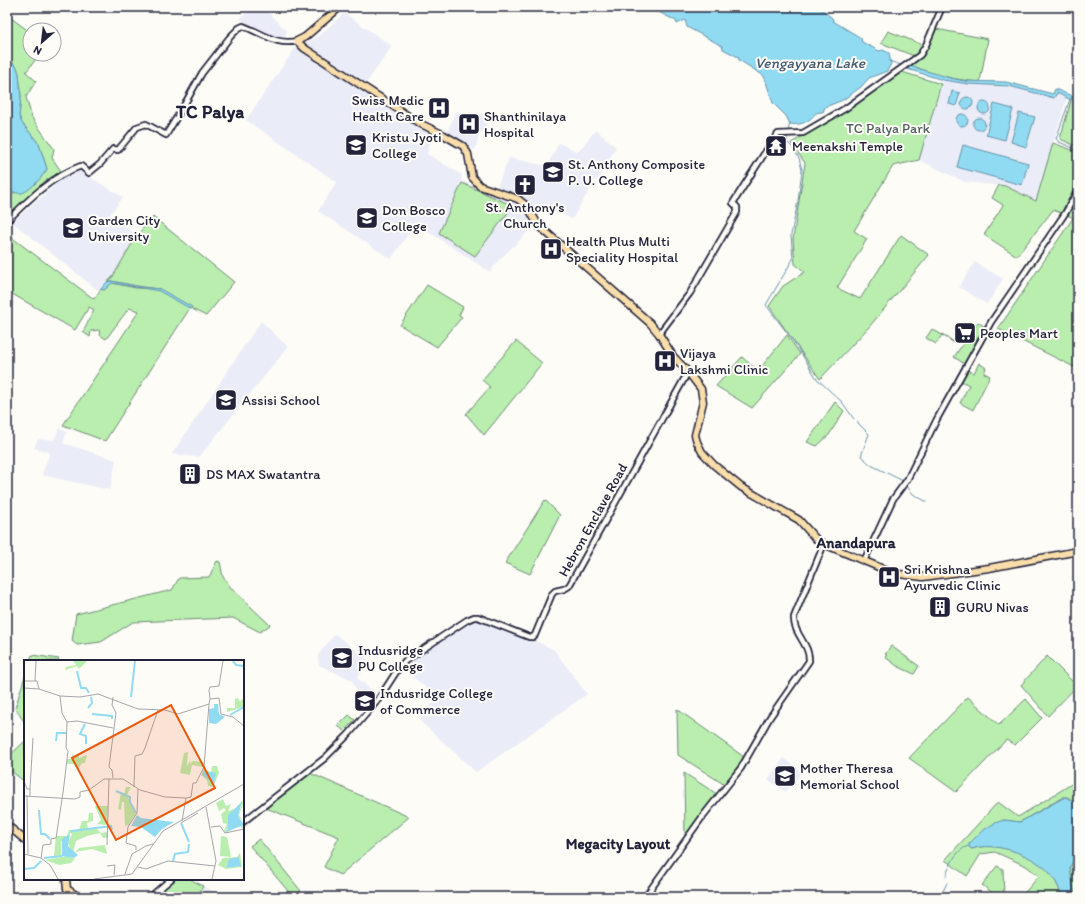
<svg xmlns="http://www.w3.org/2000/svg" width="1085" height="904" viewBox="0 0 1085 904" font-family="Itim,sans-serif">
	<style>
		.built { fill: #eaecf7 }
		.green { fill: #b9eeaf; stroke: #6e8875 }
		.water { fill: #91dbf2; stroke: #6591a9 }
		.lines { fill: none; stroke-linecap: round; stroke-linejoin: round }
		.stream { stroke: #6591a9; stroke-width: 1 }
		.minor-casing { stroke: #22223b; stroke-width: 8 }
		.major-casing { stroke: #22223b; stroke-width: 9 }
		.minor { stroke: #fdfcf7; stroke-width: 4.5 }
		.major { stroke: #f9deab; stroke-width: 6 }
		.labels { text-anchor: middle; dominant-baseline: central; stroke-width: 4; stroke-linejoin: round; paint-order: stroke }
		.poi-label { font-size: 14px; fill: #22223b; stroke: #fdfcf7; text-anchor: start }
		.park-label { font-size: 14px; fill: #4f5f5e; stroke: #fdfcf7 }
		.street-label { font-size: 14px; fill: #22223b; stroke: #fdfcf7 }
		.water-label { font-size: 15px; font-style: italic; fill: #435a72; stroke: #fdfcf7 }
		.neighbourhood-label { font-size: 15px; font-weight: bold; fill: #22223b; stroke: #fdfcf7 }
		.district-label { font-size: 18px; font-weight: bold; fill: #22223b; stroke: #fdfcf7 }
		.inset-river { fill: none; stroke: #91dbf2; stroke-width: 2 }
		.inset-road { fill: none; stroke: #a5a5ac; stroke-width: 1 }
		.view { fill: #e8590c; fill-opacity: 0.15; stroke: #e8590c; stroke-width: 2 }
		.inset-edge { fill: none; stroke: #22223b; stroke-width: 2 }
	</style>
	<rect width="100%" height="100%" fill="#fdfcf7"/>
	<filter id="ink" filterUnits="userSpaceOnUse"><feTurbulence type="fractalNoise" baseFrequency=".025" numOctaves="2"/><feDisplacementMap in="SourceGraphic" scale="8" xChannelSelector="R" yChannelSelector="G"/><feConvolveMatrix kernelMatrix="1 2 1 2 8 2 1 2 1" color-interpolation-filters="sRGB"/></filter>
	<g filter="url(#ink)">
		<path class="built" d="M252,7H263L287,31L283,41L269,36L253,28L240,19Z
			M344,13L392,46L365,85L303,44L319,36Z
			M296,47L394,113L432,135L427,154L462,175L461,181L514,202L522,208L533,227L500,259L490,272L435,236L415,224L391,259L318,211L337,182L246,120Z
			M943,80L968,84L1009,86L1054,98L1057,92L1067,97L1036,201L1005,186L965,182L919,160Z
			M456,111L469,115L471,112L490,116L484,133L480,132L475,150L447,133Z
			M596,130L616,147L598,180L596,179L572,219L540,205L537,211L521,196L497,187L509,158L547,166L559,143L578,152Z
			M78,170L123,197L109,216L137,235L112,278L99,291L12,222L62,179Z
			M975,262L1003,279L987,304L959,287Z
			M261,321L288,347L199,457L172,454Z
			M59,429L67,432L63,443L116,460L110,490L42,475L50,452L34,448L38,439L54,440Z
			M475,618L536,641L554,650L587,694L476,772L420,721L437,697L401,667Z
			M335,634L371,662L357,678L376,694L364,708L352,680L319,665L318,655Z
			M784,758L802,772L785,792L768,779Z
			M203,886L225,897H197Z"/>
		<path class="green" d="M7,15L30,32V54H40L26,72L36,81L26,97L32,118L54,149L52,158L61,171L10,213L7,211V189L14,193C28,188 39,183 47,169L39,144L22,123L19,116L21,97L19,74L17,67L7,57Z
			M936,29L988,39L980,82C956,80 933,75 911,65L924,56Z
			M888,31L923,45L918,54L914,56L881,43Z
			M902,72L941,84L919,160L893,166L854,231L867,239L837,288L860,299L901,235L929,255L869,327L820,379L769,306L783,286L805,272L795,264L793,239L805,163L791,143L846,111Z
			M1072,97L1078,99V147L1060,139Z
			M1053,143L1078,152V181L1061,213L1053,210L1017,256L984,235L1003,205L992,198L999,185L1005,186L1036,201Z
			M462,183L513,206L475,256L439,233Z
			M1078,198V369L998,329L1073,218L1068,215Z
			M153,217L234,282L206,316L190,308L105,441L63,425L139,311L129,308L106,339L100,335L99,330L91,331L90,337L83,332L94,310L89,307L75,330L7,291V234L94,299L101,289L104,290L112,283L136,288L160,289L142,287L111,281L107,282L112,278L137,235Z
			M427,285L463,307L459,315L462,317L437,347L400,325Z
			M978,322L985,327L966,365L954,357Z
			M932,329L942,335V334L954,342H953L942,335L936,344L926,338Z
			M787,335L800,354L752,408L716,386L742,357L758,371Z
			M516,341L542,363L484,435L466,414L490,387L482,380Z
			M979,363L986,368L984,373L990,376L973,410L960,403L969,385L961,381L968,370L974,373Z
			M835,402L844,411L829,435L817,446L807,442Z
			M545,500L560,515L530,574L505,563Z
			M217,561L220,562L223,577L228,583L230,587L270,625L260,632L233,618L133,622L101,642L77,645L72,641L76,614L172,590L179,578L209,577Z
			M891,646L919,666L914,674L897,666L885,657L887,655L885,654Z
			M32,655L59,659L57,661H30Z
			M1047,656L1077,686L1048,716L1021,685Z
			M25,676V723L15,708Z
			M968,697L999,725L1026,699L1042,718L1015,745L1006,740L956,792L909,758Z
			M677,709L744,757L725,785L678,755Z
			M349,715L355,720L344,731L338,726Z
			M25,741V782L7,768V758Z
			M310,773L409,817L340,875L324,867L339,837L266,808Z
			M684,773L717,794L685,838Z
			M1078,780V804L1068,797H1063L1020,822L1004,820L982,831L971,843L969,847L972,849C994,841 1030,853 1047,870C1054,877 1059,887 1062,897H1021L1039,876L1026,866L995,852L981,854L967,876L945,860L998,802L1018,817Z
			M259,839L301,891L293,897L250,846Z
			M1078,844V897H1075L1070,869Z
			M997,866L1003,869L1004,897H998L982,885Z
			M176,879H190L203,886L197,897H156Z"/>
		<path class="water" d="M649,7H819L832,18L833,21L861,38L862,42L879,51L883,50L889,53L891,64L887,71L869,78L861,87L843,100L825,107L823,112C813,112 816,115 809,120C803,124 797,125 790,124L786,116L773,103L764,76L739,60L738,57L723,49L722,46L687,27L685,20L677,24L676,21Z
			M7,57L17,67L19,74L21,97L19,116L22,123L39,144L47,169C43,176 30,191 22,193C16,194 12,191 7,189Z
			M911,65L920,69L950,78L965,81L1006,82L1053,94L1055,89L1072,96L1071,100L1057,93L1054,98L1009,86L968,84L943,80L907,69Z
			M952,91L960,93L956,106L949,104Z
			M961 103a6 6 0 1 1 12 0a6 6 0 1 1-12 0Z
			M978 108a6 6 0 1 1 12 0a6 6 0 1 1-12 0Z
			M994,104L1013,109L1005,140L986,135Z
			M1019,113L1035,117L1026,147L1011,142Z
			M956 120a6 6 0 1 1 12 0a6 6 0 1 1-12 0Z
			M973 124a6 6 0 1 1 12 0a6 6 0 1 1-12 0Z
			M963,145L1028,163L1022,185L957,167Z
			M111,281L142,287L160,289L192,307L191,309L159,291L112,283L104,290L101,289L107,282Z
			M1065,797L1078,804V844L1070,869L1075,897H1062C1059,887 1054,877 1047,870C1030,854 994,841 972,849L969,847V844L982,831L995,823L1004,820L1020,822Z"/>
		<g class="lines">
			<path class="stream" d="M889,61L901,65
				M1070,99L1056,139L1059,142L1078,150
				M788,131L790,123
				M787,136V142L793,148L799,158L802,170L798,201L791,235L793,259L766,305L794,342L817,379L842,402L854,419
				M857,422L869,434L861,456L871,465L903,481
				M907,486L913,494L927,502
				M946,876C950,864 956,850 968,846
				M940,897L947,883"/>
			<g class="minor-casing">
				<path id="minor" d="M7,221C29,199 52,176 81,166L89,173L100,164L113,149L118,150L137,127L146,124L166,135L183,107L202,73L230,37L239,28L243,26C262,33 277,46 297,41
					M659,334L690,293L737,212V207L733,203L764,154L778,134L803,133L846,108L920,55L926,45L942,7
					M864,561L893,499L907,480L937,419L991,322L1066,212L1078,190
					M243,822L325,758L349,734L378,700L398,669L405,661L467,620L474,617H478L529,637H533L535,635L552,594L555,591L564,589L569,586L688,372
					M150,897L171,879
					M645,897L703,816L741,768L770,717L809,661C810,644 793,634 794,617L824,544"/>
			</g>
			<g class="major-casing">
				<path id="major" d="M340,7L305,37L297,41L304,48L419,123L444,135L463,146L468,154L472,177L480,186L518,199L528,207L538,225L650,323L659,334L673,356L688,372L701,389L703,402L695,435L697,442L702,452L714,465L741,487L799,520L816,539L824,544L881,568L899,574L923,577L989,568L1078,551
					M7,825L25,840
					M66,879L67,889L79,897"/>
			</g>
			<use href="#minor" class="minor"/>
			<use href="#major" class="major"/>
		</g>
	</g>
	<defs>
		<g id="hospital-square" transform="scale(1.15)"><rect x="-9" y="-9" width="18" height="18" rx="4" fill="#22223b" stroke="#fdfcf7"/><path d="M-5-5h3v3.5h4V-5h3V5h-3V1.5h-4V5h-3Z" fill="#fff"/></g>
		<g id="university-square" transform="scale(1.15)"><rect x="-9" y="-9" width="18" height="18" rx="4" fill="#22223b" stroke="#fdfcf7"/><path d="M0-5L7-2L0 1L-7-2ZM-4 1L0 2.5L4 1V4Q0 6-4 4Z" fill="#fff"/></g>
		<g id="temple-square" transform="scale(1.15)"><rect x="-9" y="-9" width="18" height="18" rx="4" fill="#22223b" stroke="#fdfcf7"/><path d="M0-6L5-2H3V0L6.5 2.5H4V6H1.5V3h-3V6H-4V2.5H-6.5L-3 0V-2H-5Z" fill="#fff"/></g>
		<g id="church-square" transform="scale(1.15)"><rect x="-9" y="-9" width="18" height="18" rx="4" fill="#22223b" stroke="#fdfcf7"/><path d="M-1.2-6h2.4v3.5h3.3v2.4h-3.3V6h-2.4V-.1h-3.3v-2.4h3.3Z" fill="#fff"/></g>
		<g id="supermarket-square" transform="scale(1.15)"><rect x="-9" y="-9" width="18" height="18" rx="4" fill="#22223b" stroke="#fdfcf7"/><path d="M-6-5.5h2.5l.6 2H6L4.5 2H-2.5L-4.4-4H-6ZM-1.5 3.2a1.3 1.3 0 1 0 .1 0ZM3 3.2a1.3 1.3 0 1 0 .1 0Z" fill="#fff"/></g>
		<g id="school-square" transform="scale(1.15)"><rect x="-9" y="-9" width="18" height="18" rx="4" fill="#22223b" stroke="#fdfcf7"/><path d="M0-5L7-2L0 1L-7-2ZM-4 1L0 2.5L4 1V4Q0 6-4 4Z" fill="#fff"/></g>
		<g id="building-square" transform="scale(1.15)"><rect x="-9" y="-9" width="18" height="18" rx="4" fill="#22223b" stroke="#fdfcf7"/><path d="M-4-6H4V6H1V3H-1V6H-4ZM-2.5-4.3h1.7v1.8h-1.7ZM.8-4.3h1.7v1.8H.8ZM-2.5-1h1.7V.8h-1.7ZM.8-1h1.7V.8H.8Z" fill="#fff"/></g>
	</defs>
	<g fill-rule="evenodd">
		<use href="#hospital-square" x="439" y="108"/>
		<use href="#hospital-square" x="469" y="124"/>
		<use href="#university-square" x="356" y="145"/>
		<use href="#temple-square" x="776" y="146"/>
		<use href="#university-square" x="553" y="172"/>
		<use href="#church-square" x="525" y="185"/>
		<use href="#university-square" x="367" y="218"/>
		<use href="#university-square" x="73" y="228"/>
		<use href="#hospital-square" x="551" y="249"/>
		<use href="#supermarket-square" x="965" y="333"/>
		<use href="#hospital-square" x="665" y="361"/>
		<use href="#school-square" x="226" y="400"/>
		<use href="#building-square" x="190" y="474"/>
		<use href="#hospital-square" x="889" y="577"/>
		<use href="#building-square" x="940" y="607"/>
		<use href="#university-square" x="342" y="658"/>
		<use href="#school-square" x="365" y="701"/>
		<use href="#school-square" x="785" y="776"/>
	</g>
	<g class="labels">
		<g class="poi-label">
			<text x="424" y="100" text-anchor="end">Swiss Medic<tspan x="424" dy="16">Health Care</tspan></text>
			<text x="484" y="116">Shanthinilaya<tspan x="484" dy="16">Hospital</tspan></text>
			<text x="372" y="137">Kristu Jyoti<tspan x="372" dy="16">College</tspan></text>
			<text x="792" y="146">Meenakshi Temple</text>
			<text x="568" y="164">St. Anthony Composite<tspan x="568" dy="16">P. U. College</tspan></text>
			<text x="525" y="207" text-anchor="middle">St. Anthony's<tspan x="525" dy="16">Church</tspan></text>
			<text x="382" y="210">Don Bosco<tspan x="382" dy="16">College</tspan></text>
			<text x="88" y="220">Garden City<tspan x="88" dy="16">University</tspan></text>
			<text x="566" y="241">Health Plus Multi<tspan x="566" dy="16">Speciality Hospital</tspan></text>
			<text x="980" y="333">Peoples Mart</text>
			<text x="680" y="353">Vijaya<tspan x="680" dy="16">Lakshmi Clinic</tspan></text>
			<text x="242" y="400">Assisi School</text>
			<text x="206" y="474">DS MAX Swatantra</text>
			<text x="904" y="569">Sri Krishna<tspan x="904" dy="16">Ayurvedic Clinic</tspan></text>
			<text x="956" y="607">GURU Nivas</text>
			<text x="358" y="650">Indusridge<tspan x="358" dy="16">PU College</tspan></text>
			<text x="380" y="693">Indusridge College<tspan x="380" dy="16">of Commerce</tspan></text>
			<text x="800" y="768">Mother Theresa<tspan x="800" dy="16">Memorial School</tspan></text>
		</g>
		<g class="park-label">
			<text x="888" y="128">TC Palya Park</text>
		</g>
		<g class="street-label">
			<text transform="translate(593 520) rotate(-61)">Hebron Enclave Road</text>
		</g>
		<g class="water-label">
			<text x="810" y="63">Vengayyana Lake</text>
		</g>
		<g class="neighbourhood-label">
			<text x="856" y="543">Anandapura</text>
			<text x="618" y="844">Megacity Layout</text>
		</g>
		<g class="district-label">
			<text x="210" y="112">TC Palya</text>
		</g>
	</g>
	<g transform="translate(24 660)">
		<rect width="220" height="220" fill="#fdfcf7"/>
		<path d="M49,1H63L55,9L53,6L41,10L42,7L52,5ZM214,38L216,42L218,39L220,41L219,47L203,52V48H211V39ZM164,92L163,106L166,101L167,104L168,101L180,102L179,107L168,105L166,115L156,113L160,93ZM48,93L51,97L54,94L55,98L63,95L61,103H58L54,110L51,104H43V99H49ZM188,106H193L195,113L189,127L184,126L183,120L177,115L179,109L187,112ZM102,127H107L103,135L112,153L105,165L101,166L100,142H98L97,150L94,149L97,133L100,134ZM199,139L202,146L207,144L204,151L211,149L218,141L220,142L215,155L220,163L214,156L219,142L216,147L204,155V168L201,170H207L210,167L220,165V169L216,166L210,168L208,170L201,173L200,170L203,164L199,163L197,154L202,150L200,148L195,151L192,143ZM71,146H84L82,165L73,164L77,160ZM65,153H69V161L63,163L64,169L55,170L58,161H64ZM72,168L77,173L83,172V178H79L76,173L63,176L52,181L49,192L46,188L44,183L49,171ZM45,170H48L44,177L37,181V196H30L32,176H43ZM197,176L203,177L207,197L196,196ZM81,185L83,194L68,189L51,192L55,188ZM216,193L218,207L202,209L194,205L199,198L213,197ZM215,197L216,206L202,208L205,200ZM43,196L51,199L47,203L35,205L21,200Z" fill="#b9eeaf" fill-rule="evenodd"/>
		<path d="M190,44H194L195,54L201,57L192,64L185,63V49L190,48ZM180,111L192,113L190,123L178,115ZM218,142L214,156L220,165L201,172L204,168V155ZM113,155L117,158L150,162L138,169L131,177L117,167L107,166ZM46,174L44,186L54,195L50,198L38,196V179ZM215,197L217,206L202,208L205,199Z" fill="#91dbf2"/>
		<path class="inset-river" d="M209,1L212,5L220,6M53,11L57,28H62L65,33M107,37L111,1M64,48L68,43L67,37M68,54L88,56V59M206,55L220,47M61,64L56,74L62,76V84M32,81L33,73H42M92,131L106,137V142L112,153M15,150L17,174H21L26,179M157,163L165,182M47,173L48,171L87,166L88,170M20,198L38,196M149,201L151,194L164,192L165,184M0,209L10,208L17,201"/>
		<path class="inset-road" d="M0,21H13L15,29L36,36L56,37L74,34L114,49L141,50L154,54L185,44L186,39M11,21L12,1M0,28L15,29M89,37L88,45L92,53L85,107L88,110L89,118M195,38L186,39L185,30L186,27L195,26L199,1M195,38L197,54L209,57L220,66M43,62L53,61L89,68M0,121L3,129H6V136M110,127L111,96L118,94L121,88L134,50M6,129L9,78M3,135L4,194M0,136L51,139L56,137V132L65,130L80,119H99L116,130L141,137L162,138L158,161M162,138L167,137L169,123H172L180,107L185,44M182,147L192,201L188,219M157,163L174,153M187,167L196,166L201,173L220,169M83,185L85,119M112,190V186L102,183L104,167L113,153L114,129M0,194L17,198L26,205L34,219M17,198L19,185L27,184V179L32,178L39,133L44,91L42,88L43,62L38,53L36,36M83,206L91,205L90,215M114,207L122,209L144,201L191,206M101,214L108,194L122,186L129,184M70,219L108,214L139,171L220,124"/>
		<path class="view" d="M147,45L191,128L92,180L48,98Z"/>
		<rect width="220" height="220" class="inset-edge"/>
	</g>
	<rect width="1085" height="904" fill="none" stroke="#fdfcf7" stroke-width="24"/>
	<rect x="12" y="12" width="1061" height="880" fill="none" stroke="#22223b" stroke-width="1.5" filter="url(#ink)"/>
	<g transform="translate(42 42) rotate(208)"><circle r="19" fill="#fdfcf7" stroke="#a5a5ac"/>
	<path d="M0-3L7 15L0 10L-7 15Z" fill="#22223b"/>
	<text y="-6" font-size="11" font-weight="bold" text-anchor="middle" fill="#22223b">N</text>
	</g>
</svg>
